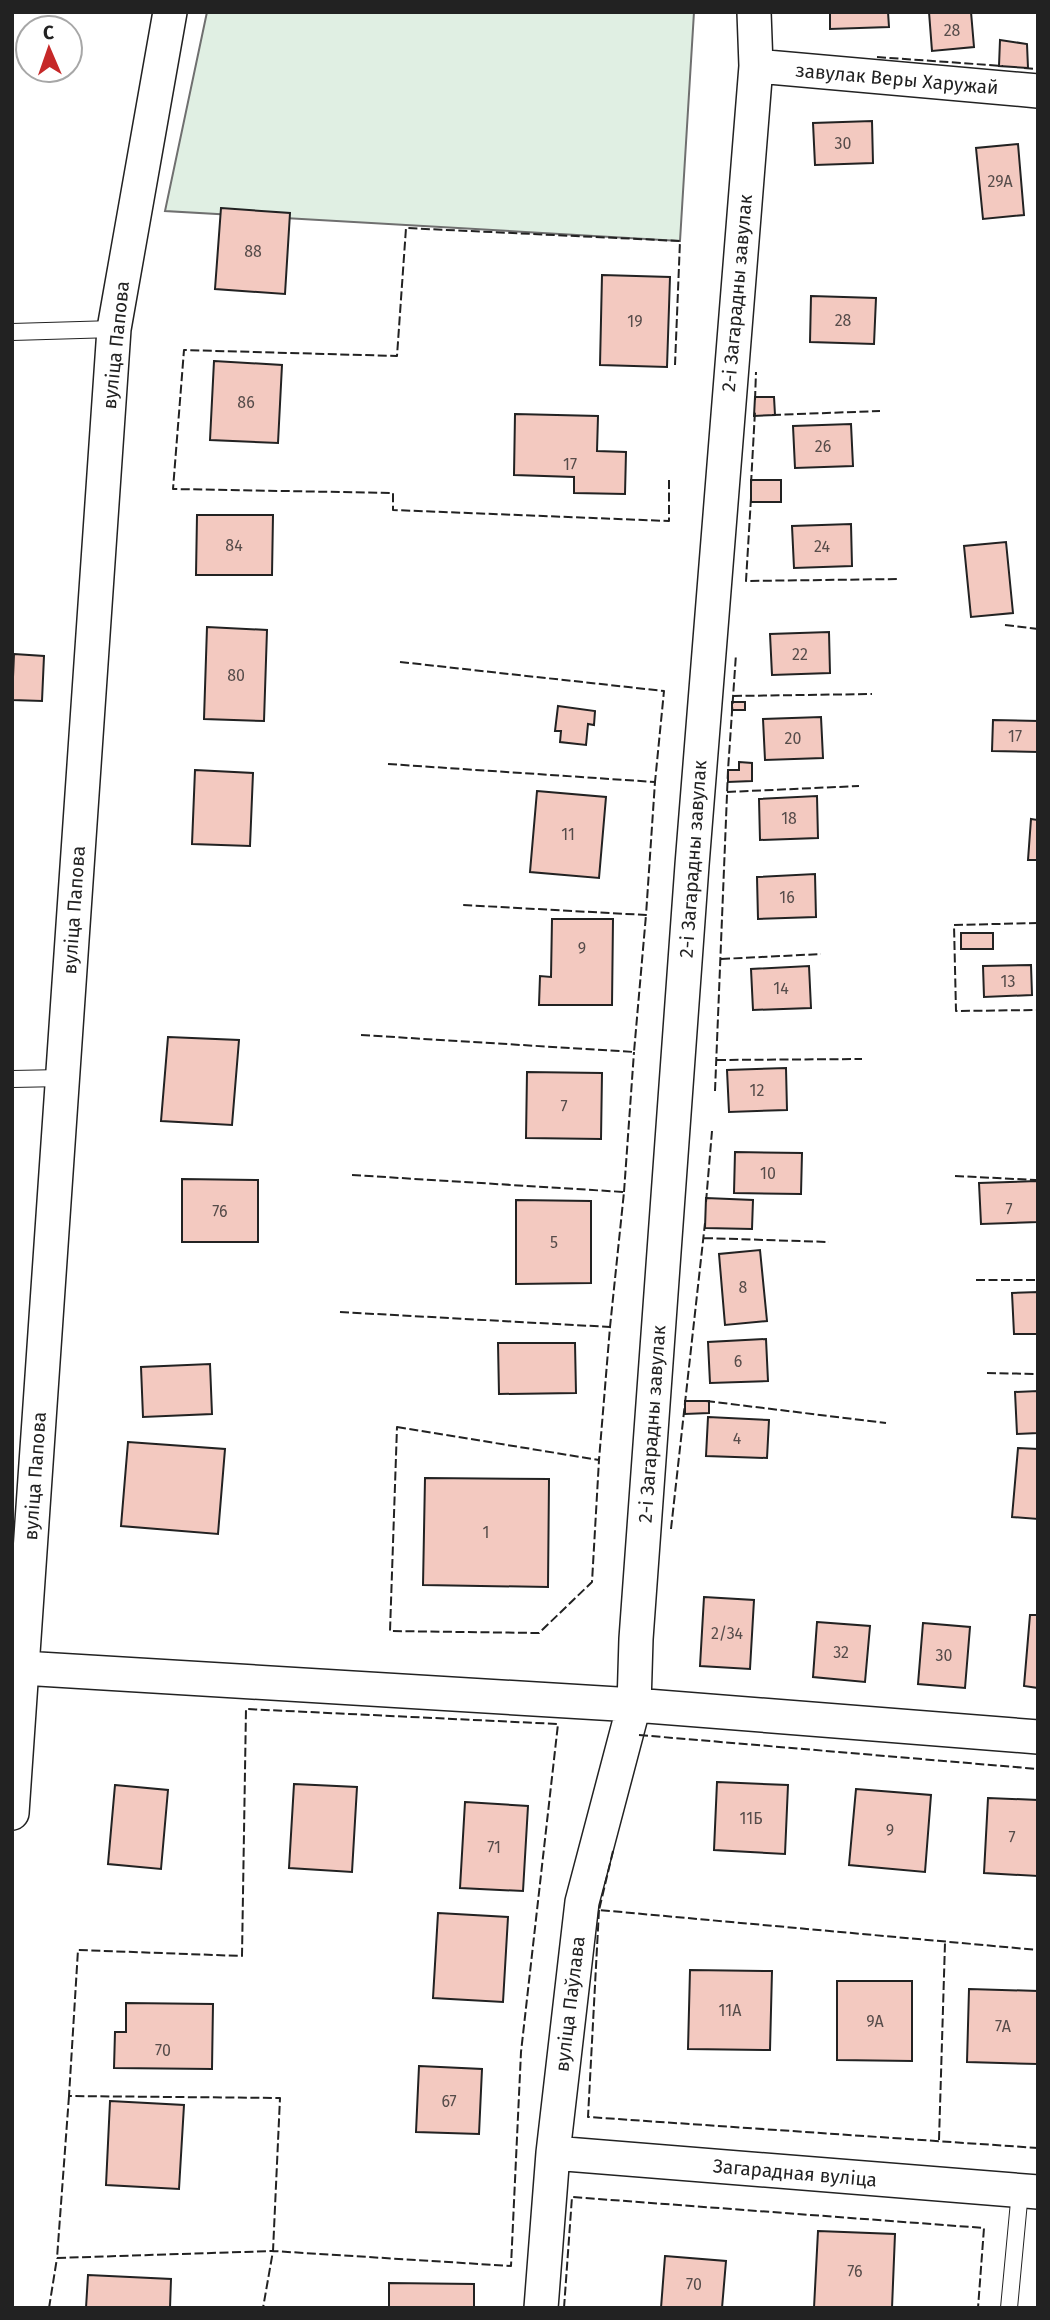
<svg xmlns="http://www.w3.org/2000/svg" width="1050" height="2320" viewBox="0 0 1050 2320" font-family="'Fira Sans',sans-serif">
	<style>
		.green { fill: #e0efe3; stroke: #6f6f6f; stroke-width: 2 }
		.building { fill: #f3c9c0; stroke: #222; stroke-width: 2 }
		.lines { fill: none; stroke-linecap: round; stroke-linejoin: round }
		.service-casing { stroke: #222; stroke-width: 18 }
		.minor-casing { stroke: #222; stroke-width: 36 }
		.service { stroke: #fff; stroke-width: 16 }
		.minor { stroke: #fff; stroke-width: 33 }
		.fence { stroke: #222; stroke-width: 2; stroke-dasharray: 9 3.5; stroke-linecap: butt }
		.labels { text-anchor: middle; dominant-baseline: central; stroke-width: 5; stroke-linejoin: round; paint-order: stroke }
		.number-label { font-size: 16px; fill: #564c4a }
		.street-label { font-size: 19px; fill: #222; stroke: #fff }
	</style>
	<rect width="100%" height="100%" fill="#fff"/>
	<path class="green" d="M207,12H694L680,241L165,211Z"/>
	<path class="building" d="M830,12H888L889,27L830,29Z
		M929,12H971L974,47L932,51Z
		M1000,40L1027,44L1028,68L999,66Z
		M872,121L873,163L815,165L813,123Z
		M1018,144L1024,215L983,219L976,148Z
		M221,208L290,213L285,294L215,289Z
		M602,275L670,277L667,367L600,365Z
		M811,296L876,298L874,344L810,342Z
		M214,361L282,365L278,443L210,440Z
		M755,397H774L775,415L754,416Z
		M515,414L598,416L597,451L626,452L625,494L574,493V477L514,475Z
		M851,424L853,466L795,468L793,426Z
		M751,480H781V502H751Z
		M197,515H273L272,575H196Z
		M851,524L852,566L794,568L792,526Z
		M1006,542L1013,613L971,617L964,546Z
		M207,627L267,630L264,721L204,719Z
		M829,632L830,673L772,675L770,634Z
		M14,654L44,656L42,701L12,700Z
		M732,702H745V710H732Z
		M558,706L595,711L594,725L588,724L586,745L560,742L561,731H555Z
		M821,717L823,758L765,760L763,719Z
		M993,720L1038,721V752L992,751Z
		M739,762L752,763V781L728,782V770H739Z
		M195,770L253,773L250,846L192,844Z
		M537,791L606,797L599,878L530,872Z
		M817,796L818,838L760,840L759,799Z
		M1031,819L1038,820V860H1028Z
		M815,874L816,917L758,919L757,877Z
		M552,919H613L612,1005H539L540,976L551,977Z
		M961,933H993V949H961Z
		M1031,965L1032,995L984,997L983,966Z
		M809,966L811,1008L753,1010L751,969Z
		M168,1037L239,1040L232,1125L161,1121Z
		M786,1068L787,1110L729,1112L727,1070Z
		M527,1072L602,1073L601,1139L526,1138Z
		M735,1152L802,1153L801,1194L734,1193Z
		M182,1179L258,1180V1242H182Z
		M1037,1181L1038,1222L981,1224L979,1183Z
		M706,1198L753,1200L752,1229L705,1228Z
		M516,1200L591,1201V1283L516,1284Z
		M760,1250L767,1321L725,1325L719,1254Z
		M1038,1292V1334H1014L1012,1293Z
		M766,1339L768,1381L710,1383L708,1342Z
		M498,1343H575L576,1393L499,1394Z
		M210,1364L212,1414L143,1417L141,1367Z
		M1038,1391V1433L1017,1434L1015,1392Z
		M685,1401H709V1413L685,1414Z
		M708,1417L769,1420L767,1458L706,1456Z
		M128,1442L225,1449L218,1534L121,1526Z
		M1018,1448L1038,1449V1519L1012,1517Z
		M425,1478L549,1479L548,1587L423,1585Z
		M704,1597L754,1600L750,1669L700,1666Z
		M1030,1615H1038V1688L1024,1686Z
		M817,1622L870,1626L865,1682L813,1677Z
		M923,1623L970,1627L965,1688L918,1684Z
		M717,1782L788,1785L785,1854L714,1850Z
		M294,1784L357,1787L352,1872L289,1868Z
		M115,1785L168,1790L161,1869L108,1864Z
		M856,1789L931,1795L925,1872L849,1865Z
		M988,1798L1038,1800V1876L984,1873Z
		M465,1802L528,1806L523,1891L460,1888Z
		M438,1913L508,1917L503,2002L433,1998Z
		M690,1970L772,1971L770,2050L688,2049Z
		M837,1981H912V2061L837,2060Z
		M969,1989L1038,1991V2064L967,2062Z
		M126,2003L213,2004L212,2069L114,2068L115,2032H126Z
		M419,2066L482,2069L479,2134L416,2132Z
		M110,2101L184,2105L179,2189L106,2185Z
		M818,2231L895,2234L892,2308H814Z
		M665,2256L726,2261L722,2308H661Z
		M88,2275L171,2279L170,2308H86Z
		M389,2283L474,2284V2308H389Z"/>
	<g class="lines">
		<g class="service-casing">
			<path id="service" d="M12,332L114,329
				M12,1079L63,1078
				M1009,2308L1020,2191"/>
		</g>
		<g class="minor-casing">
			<path id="minor" d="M756,66L1038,91
				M22,1668L634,1705L1038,1737
				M12,1813L114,329L170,12
				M553,2153L1038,2192
				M541,2308L553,2153L582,1902L634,1705L636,1639L692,865L756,66L754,12"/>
		</g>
		<use href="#service" class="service"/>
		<use href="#minor" class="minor"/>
		<path class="fence" d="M877,57L1003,66
			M1024,68L1038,69
			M755,400L756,372
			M772,415L880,411
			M669,480V521L393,510V493L173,489L184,350L397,356L406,228L680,241L675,365
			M751,484L755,411
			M751,498L746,581L900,579
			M1005,625L1038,629
			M400,662L664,691L655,782
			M733,696L872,694
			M388,764L655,782L646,915L463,905
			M727,792L859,786
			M1038,923L954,925L956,1011L1038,1010
			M721,959L821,954
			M361,1035L634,1052L646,915
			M717,1060L862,1059
			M715,1091L728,770L736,654
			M352,1175L624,1192L610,1327
			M955,1176L1036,1180
			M624,1192L634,1052
			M706,1202L712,1131
			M704,1238L829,1242
			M976,1280H1038
			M340,1312L610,1327L599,1460
			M987,1373L1038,1374
			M706,1401L886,1423
			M397,1427L599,1460L592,1582L539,1633L390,1631Z
			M671,1529L705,1223
			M639,1735L1038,1769
			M613,1851L599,1910L1038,1950
			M599,1910L588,2117L1038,2148
			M69,2096L57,2258L273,2251L511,2266L521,2052L558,1724L246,1709L242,1956L78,1950L69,2096L280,2098L273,2251L263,2308
			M939,2140L945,1943
			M49,2308L57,2258
			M564,2308L572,2197L984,2228L978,2308"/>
	</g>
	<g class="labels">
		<g class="number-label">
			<text x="952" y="30">28</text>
			<text x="843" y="143">30</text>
			<text x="1000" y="181">29А</text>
			<text x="253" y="251">88</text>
			<text x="843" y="320">28</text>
			<text x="635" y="321">19</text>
			<text x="246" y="402">86</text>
			<text x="823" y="446">26</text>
			<text x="570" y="464">17</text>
			<text x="234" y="545">84</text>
			<text x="822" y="546">24</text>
			<text x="800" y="654">22</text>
			<text x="236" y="675">80</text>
			<text x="1015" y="736">17</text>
			<text x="793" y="738">20</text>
			<text x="789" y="818">18</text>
			<text x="568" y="834">11</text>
			<text x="787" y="897">16</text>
			<text x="582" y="948">9</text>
			<text x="1008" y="981">13</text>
			<text x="781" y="988">14</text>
			<text x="757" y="1090">12</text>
			<text x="564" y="1106">7</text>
			<text x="768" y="1173">10</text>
			<text x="1009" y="1209">7</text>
			<text x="220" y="1211">76</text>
			<text x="554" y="1242">5</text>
			<text x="743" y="1287">8</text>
			<text x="738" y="1361">6</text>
			<text x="737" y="1438">4</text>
			<text x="486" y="1532">1</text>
			<text x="727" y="1633">2/34</text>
			<text x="841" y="1652">32</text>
			<text x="944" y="1655">30</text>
			<text x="751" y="1818">11Б</text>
			<text x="890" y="1830">9</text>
			<text x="1012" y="1837">7</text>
			<text x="494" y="1847">71</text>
			<text x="730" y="2010">11А</text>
			<text x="875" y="2021">9А</text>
			<text x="1003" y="2026">7А</text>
			<text x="163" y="2050">70</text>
			<text x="449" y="2101">67</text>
			<text x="855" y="2271">76</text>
			<text x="694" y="2284">70</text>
		</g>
		<g class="street-label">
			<text transform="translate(897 79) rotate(5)">завулак Веры Харужай</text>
			<text transform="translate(737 293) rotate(-85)">2-і Загарадны завулак</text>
			<text transform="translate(116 345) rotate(-84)">вуліца Папова</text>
			<text transform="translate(693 859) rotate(-86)">2-і Загарадны завулак</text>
			<text transform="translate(74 910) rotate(-86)">вуліца Папова</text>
			<text transform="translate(652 1424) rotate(-86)">2-і Загарадны завулак</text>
			<text transform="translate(35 1476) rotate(-86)">вуліца Папова</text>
			<text transform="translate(570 2004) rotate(-83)">вуліца Паўлава</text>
			<text transform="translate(795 2173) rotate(5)">Загарадная вуліца</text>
		</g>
	</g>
	<rect width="1050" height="2320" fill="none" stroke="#222222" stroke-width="28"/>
	<g transform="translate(49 49) rotate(358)"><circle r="33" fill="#ffffff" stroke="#a7a7a7" stroke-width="2"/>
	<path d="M0-5L12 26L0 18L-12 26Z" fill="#c62828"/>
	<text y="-10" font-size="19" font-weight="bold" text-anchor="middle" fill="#222222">С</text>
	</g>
</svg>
